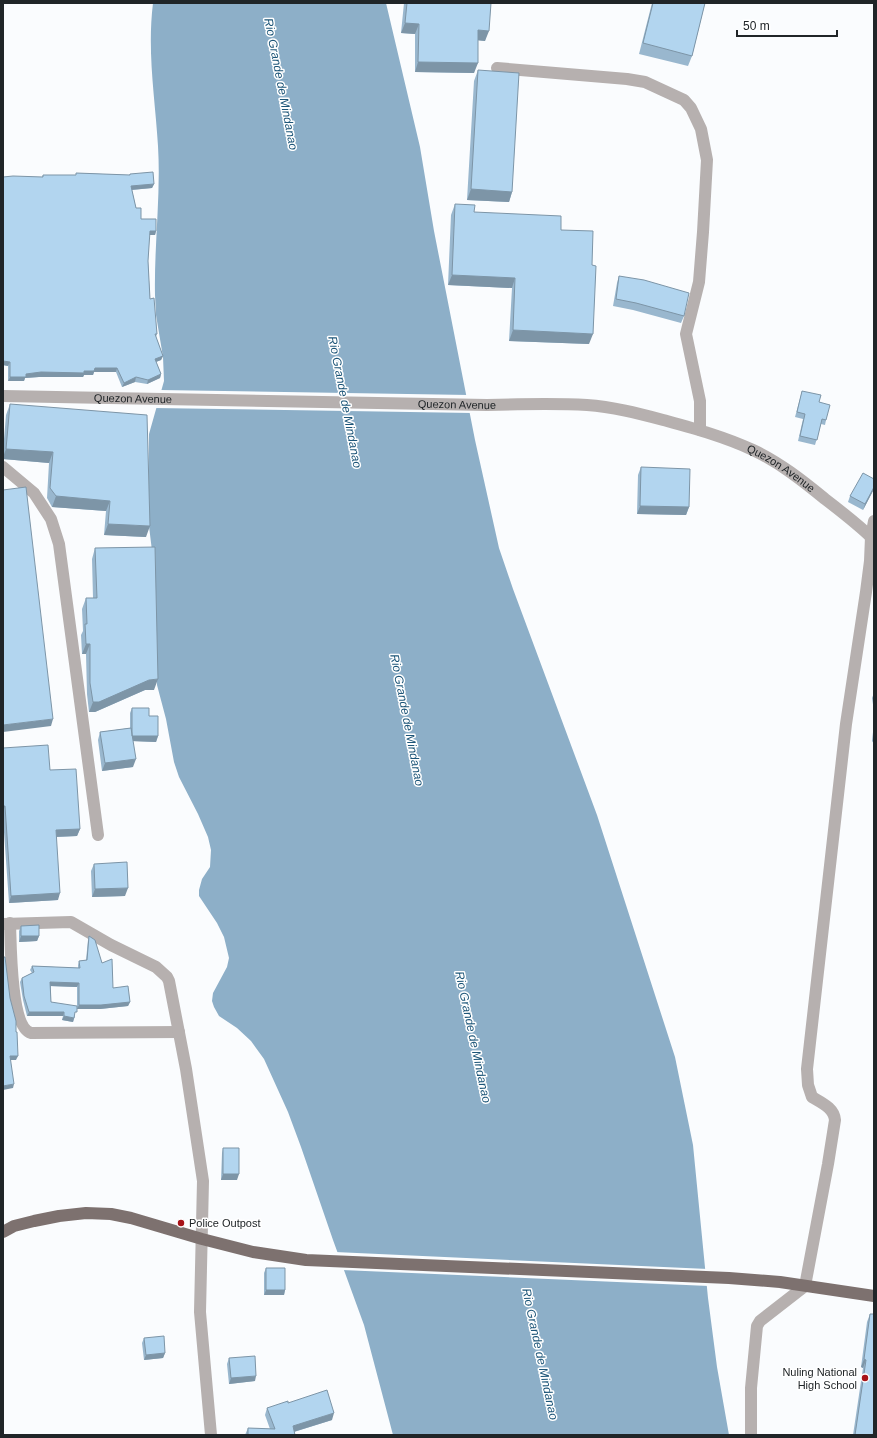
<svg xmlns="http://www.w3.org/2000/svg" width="877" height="1438" viewBox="0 0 877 1438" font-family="Helvetica,sans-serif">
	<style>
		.water { fill: #8dafc8 }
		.pier { fill: #fafcfe }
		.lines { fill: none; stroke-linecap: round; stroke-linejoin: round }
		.minor { stroke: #b6b0af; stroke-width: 12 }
		.major { stroke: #7d716f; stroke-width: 12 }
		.wall { fill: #99b7ce }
		.shaded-wall { fill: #7d95a7 }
		.building { fill: #b2d5ef; stroke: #7d95a7 }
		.poi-dot { fill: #a71218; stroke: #fff; stroke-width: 1.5 }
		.labels { text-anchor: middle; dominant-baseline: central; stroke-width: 3; stroke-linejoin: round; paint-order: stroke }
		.street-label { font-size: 11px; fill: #202528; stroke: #fff }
		.poi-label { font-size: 11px; fill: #202528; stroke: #fff; text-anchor: start }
		.water-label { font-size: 12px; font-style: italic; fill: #1c5578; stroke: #fff }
	</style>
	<rect width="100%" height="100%" fill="#fafcfe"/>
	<path class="water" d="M153,3H386L420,147L434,231L475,440L499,548L513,589L597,815L675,1057L693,1145L708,1298L717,1367L729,1435H393L364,1325L333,1240L301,1147L288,1112L264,1059L251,1041L237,1028L219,1016L214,1007L212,1001L213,993L227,967L229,958L224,937L217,923L199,896V890L202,879L210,867L211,850L208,837L198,814L179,777L174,762L166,719L157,685L153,559L148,518L149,434L164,381L163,357L156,315L155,295C154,245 161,195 158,146C155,97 147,52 153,3Z"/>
	<path class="pier" d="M160,390L469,395L472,413L154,408Z
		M335,1252L708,1269L709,1286L342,1270Z"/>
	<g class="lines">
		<g class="minor">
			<path d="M497,68L627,79L645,82L684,100L691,108L701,129L707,160L703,232L699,282L686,334L700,401V430"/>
			<path id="s1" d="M3,396L487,405C520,404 553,403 587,405C614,407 640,414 667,421C696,429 725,437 753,450C779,462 803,481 825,499C842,512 859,525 874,540"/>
			<path d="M3,467L34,493L51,519L59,544L98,835"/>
			<path d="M10,923C11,944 10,1027 31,1033L179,1032"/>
			<path d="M3,924L71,922L111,945L156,967L167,977L169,981L186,1069L203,1181L200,1312L211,1435"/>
			<path d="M751,1435V1388L757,1326L760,1321L805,1286L828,1164L835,1120C834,1108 822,1103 812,1097L808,1085L807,1069L846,724L866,592L870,561L871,537L874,521"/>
		</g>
		<path class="major" d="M3,1232L14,1226L34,1221L59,1216L86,1213L111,1214L131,1218L202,1239L253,1252L306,1260L729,1278L780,1282L874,1296"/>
	</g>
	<path class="wall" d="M404,3H491L485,41L478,40L474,73L415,72V34L401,33Z
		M652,3H705L692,56L688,66L639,54Z
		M478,70L512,192L509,202L467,200L474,81Z
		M76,173L129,175L130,174L154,184L152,188L132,190L136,208L141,219L156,231L155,235H149L148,261L150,299L157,334L156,337L163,356L161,360L156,362L161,374L160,378L147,384L135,382L122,387L116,372H94L93,375H84L83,377H39L25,378L24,381H8V366L3,365V177H42L43,175H76Z
		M455,204L474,212L561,230L589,344L509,341L512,288L448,285L451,215Z
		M619,276L684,316L681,323L633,310L613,306L617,283Z
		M802,391L819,402L826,420L825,425L821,424L815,445L798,441L803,419L795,417Z
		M10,404L146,537L104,535L106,511L52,507L47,498L49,463L3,459V451L6,415Z
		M641,467L689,507L686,515L637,514L638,475Z
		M874,479V489L863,510L848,502L850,496Z
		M95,548L154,690H145L95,712H89L87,694L86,654H82L81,635L83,631L82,609L86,598H93L92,559Z
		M874,693V711L872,698Z
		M132,708L149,716L158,736L156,742L133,741V767L102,771L98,740L100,732L130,728V713Z
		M874,723V744L872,741Z
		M3,748L50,770L80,829L77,836L56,837L58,900L9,903L3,818Z
		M94,864L125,896L92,897L91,871Z
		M21,926L39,936L37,941L19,942V931Z
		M89,936L113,988L130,1002L128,1006L100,1009H77V987L51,986V1002L75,1016L73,1022L62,1020L63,1016H27L23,1000L20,982L22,978L32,973L30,970L32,966L78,968V965L79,961L86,960L88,940Z
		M223,1148L237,1180H221L222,1153Z
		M266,1268L285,1290L284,1295H264V1273Z
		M870,1314L873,1435H853L863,1368L861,1367L867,1322Z
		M144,1338L165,1353L163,1358L144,1360L142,1343Z
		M229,1358L255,1381L229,1384L227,1364Z
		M288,1403L332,1420L294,1432L295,1435H245L248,1428L270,1429L265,1415L267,1408Z"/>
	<path class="shaded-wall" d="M405,23L419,24L415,34L401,33Z
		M478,30L489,31L485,41L474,40Z
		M418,62L478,63L474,73L415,72Z
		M154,184L152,188L130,190L131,186Z
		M471,189L512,192L509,202L467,200Z
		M150,231H156L155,235H148Z
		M452,275L515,278L512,288L448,285Z
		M513,330L593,334L589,344L509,341Z
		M163,356L161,360L153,363L155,359Z
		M3,361L10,362L8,366L3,365Z
		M95,368H117L116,372H94L93,375H84L83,377H39L25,378L24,381H8L10,377L26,374L41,372L84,371Z
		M161,374L160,378L147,384L148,380Z
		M136,377L135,382L122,387L124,383Z
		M6,449L53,452L49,463L3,459V457Z
		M874,487V489L863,510L865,504Z
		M56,496L110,501L106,511L52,507Z
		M640,506L689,507L686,515L637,514Z
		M108,524L150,526L146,537L104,535Z
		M86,644H90L86,654H82Z
		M158,679L154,690H145L95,712H89L93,702L149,680Z
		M53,719L51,726L3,732V725Z
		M132,736H158L156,742L130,741Z
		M136,759L133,767L102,771L105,763Z
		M3,806H5L3,812Z
		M80,829L77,836L53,837L56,830Z
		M128,888L125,896L92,897L95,889Z
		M60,893L58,900L9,903L11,896Z
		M21,936H39L37,941L19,942Z
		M50,982L79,983L77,987L49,986Z
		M130,1002L128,1006L100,1009H77L79,1005Z
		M29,1012H64L63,1016H27Z
		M64,1016L74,1018L73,1022L62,1020Z
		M10,1056H18L16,1060H9Z
		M14,1084L13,1088L3,1090V1086Z
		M223,1174H239L237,1180H221Z
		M266,1290H285L284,1295H264Z
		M165,1353L163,1358L144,1360L146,1355Z
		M864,1359L866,1360L863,1368L861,1367Z
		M256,1376L255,1381L229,1384L231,1378Z
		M334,1413L332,1420L290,1433L293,1426Z"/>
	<path class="building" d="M407,3H491L489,31L478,30V63L418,62L419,24L405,23Z
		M653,3H705L692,56L643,43Z
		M478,70L519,73L512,192L471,189Z
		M153,172L154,184L131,186L136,208H141V219H156V231H150L148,261L150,299L154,298L157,334H155L163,356L155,359L161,374L148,380L136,377L124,383L117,368H95L94,371H84V373L41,372L26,374V377H10V362L3,361V177L13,176L43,177V175H76V173L130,175V174Z
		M455,204L475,205L474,212L561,216V230L593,231L592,265L596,266L593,334L513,330L515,278L452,275Z
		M619,276L644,280L689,293L684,316L636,303L616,299Z
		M802,391L821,395L819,402L830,405L826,420L822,419L817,440L800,436L805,414L797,412Z
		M10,404L147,415L150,526L108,524L110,501L56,496L50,488L53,452L6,449Z
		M641,467L690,469L689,507L640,506Z
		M863,473L874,479V487L865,504L850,496Z
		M26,487L53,719L3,725V490Z
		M155,547L158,679L149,680L99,702H93L90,683V644H86L85,624H87L86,598H97L95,548Z
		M132,708H149V716H158V736H132Z
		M131,728L136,759L105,763L100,732Z
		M48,745L50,770L76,769L80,829L56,830L60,893L11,896L5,806H3V748Z
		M127,862L128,888L95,889L94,864Z
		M39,925V936H21V926Z
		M89,936L95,940L102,963L112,959L113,988L128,986L130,1002L101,1005H79V983L50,982L51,1002L77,1006V1012H75L74,1018L64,1016V1012H29L24,996L22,978L34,972L32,966L80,968L79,961L87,960Z
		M3,957H5L10,998L16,1021V1032H17L18,1056H10L14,1084L3,1086Z
		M223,1148H239V1174H223Z
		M266,1268H285V1290H266Z
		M870,1314H874V1429L873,1435H855L866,1360L864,1359Z
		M164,1336L165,1353L146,1355L144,1338Z
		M255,1356L256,1376L231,1378L229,1358Z
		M327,1390L334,1413L293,1426L295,1435H248V1428L275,1429L267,1408L288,1401V1403Z"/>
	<g class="poi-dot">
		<circle cx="181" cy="1223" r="4"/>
		<circle cx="865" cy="1378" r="4"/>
	</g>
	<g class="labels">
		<g class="street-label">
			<text stroke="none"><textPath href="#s1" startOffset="130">Quezon Avenue</textPath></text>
			<text stroke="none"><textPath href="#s1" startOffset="454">Quezon Avenue</textPath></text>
			<text stroke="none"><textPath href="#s1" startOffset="790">Quezon Avenue</textPath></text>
		</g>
		<g class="poi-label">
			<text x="189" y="1223">Police Outpost</text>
			<text x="857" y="1372" text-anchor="end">Nuling National<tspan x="857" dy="13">High School</tspan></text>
		</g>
		<g class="water-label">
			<text transform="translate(281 84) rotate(79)">Rio Grande de Mindanao</text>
			<text transform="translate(345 402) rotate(79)">Rio Grande de Mindanao</text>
			<text transform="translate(407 720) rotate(79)">Rio Grande de Mindanao</text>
			<text transform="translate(473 1037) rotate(78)">Rio Grande de Mindanao</text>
			<text transform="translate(540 1354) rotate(78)">Rio Grande de Mindanao</text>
		</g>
	</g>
	<rect width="877" height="1438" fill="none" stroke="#202528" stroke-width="8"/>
	<path d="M737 30v6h100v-6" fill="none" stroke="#202528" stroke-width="2"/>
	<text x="743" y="30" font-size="12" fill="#202528" stroke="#ffffff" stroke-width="3" paint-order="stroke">50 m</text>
</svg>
